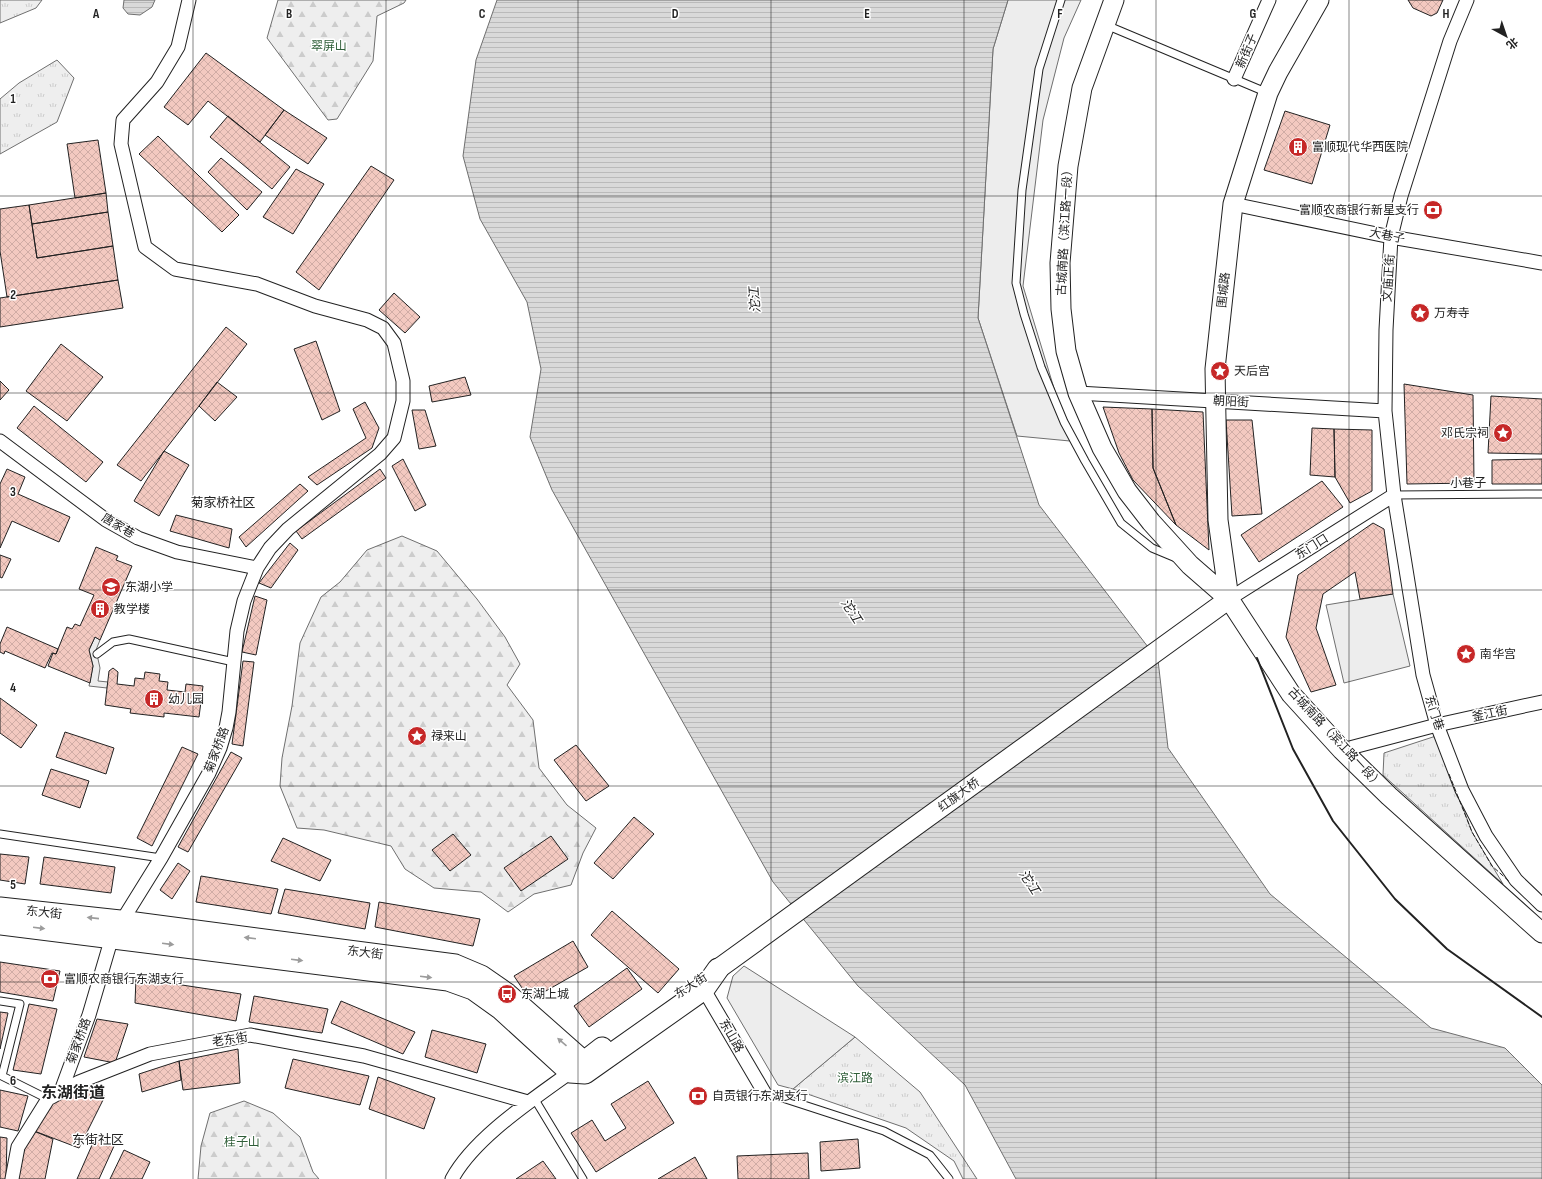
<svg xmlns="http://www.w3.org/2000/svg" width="1542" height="1179" viewBox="0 0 1542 1179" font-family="'Sofia Sans Condensed','Noto Sans SC',sans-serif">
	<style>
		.grass { fill: url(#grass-tufts); stroke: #6f6f6f }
		.forest { fill: url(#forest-firs); stroke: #6f6f6f }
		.parking { fill: #ededed; stroke: #6f6f6f }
		.water { fill: url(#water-rules); stroke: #6f6f6f }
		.building { fill: url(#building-cross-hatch); stroke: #222 }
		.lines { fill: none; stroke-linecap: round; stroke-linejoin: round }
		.lane-casing { stroke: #222; stroke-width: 9 }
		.street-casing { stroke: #222; stroke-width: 15 }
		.secondary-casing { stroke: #222; stroke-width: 21 }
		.primary-casing { stroke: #222; stroke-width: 23 }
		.lane { stroke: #fff; stroke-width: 7 }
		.street { stroke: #fff; stroke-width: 13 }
		.secondary { stroke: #fff; stroke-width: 19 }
		.primary { stroke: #fff; stroke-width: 21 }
		.fence { stroke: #222; stroke-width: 1; stroke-dasharray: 5 2; stroke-linecap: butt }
		.wall { stroke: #222; stroke-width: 2 }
		.oneway { fill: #9c9c9c }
		.grid { fill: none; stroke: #222; stroke-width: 1; stroke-opacity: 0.55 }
		.labels { text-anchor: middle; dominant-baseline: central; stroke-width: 3; stroke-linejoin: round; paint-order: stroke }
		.park-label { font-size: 12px; fill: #2f5e38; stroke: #fff }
		.street-label { font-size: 12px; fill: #222; stroke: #fff }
		.poi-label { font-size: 12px; fill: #222; stroke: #fff; text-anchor: start }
		.water-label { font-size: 13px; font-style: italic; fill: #222; stroke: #fff }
		.neighbourhood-label { font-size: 13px; fill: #222; stroke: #fff }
		.district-label { font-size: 16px; font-weight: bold; fill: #222; stroke: #fff }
		.grid-label { font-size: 13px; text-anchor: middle; font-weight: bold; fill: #222; stroke: #fff; stroke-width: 3; stroke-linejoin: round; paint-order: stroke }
	</style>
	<defs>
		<pattern id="grass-tufts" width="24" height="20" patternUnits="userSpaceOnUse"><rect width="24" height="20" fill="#eee"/><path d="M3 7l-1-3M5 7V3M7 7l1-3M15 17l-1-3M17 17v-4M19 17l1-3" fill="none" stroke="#ccc"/></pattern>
		<pattern id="forest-firs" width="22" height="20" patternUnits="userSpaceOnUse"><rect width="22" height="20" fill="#eee"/><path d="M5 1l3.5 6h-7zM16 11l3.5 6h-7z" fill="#ccc"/></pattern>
		<pattern id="water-rules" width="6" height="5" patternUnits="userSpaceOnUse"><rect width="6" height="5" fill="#d9d9d9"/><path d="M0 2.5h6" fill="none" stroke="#bababa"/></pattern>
		<pattern id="building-cross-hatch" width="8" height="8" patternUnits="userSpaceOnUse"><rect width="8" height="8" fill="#f3c9c0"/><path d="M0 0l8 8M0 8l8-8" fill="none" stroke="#d0aca5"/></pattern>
	</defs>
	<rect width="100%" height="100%" fill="#fff"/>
	<path class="grass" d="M0,0H42L36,8L0,23Z
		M57,60L74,78L57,122L0,154V99L19,83Z
		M1436,736L1472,832L1503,884L1383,775L1384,753Z
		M855,1037L920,1092L977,1179H963L954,1161L906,1128L793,1089Z"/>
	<path class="forest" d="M278,0H406L404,3L377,16L373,61L337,119L328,120L267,38Z
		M402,536L437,551L477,599L505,637L520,664L507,685L533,720L539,768L567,805L596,828L583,853L571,885L534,894L508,912L481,892L434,888L405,869L391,846L324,830L297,828L280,786L282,758L292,706L300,643L321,597L340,582L367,550Z
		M244,1101L273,1113L300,1137L313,1172L319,1179H198L201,1146L210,1113Z"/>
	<path class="parking" d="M1008,0H1081L1064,38L1043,120L1023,286L1070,441L1017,436L978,318L993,49Z
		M1393,594L1410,666L1344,683L1326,605Z
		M95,637L100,640L96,650L100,668L98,681L108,682L107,688L89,686L93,666L89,650Z
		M744,966L855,1037L793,1089L778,1085L727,998L733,976Z"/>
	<path class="water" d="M124,0H155L152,7L140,15L128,14L123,8Z
		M497,0H1008L993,49L978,318L1039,505L1158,660L1168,748L1270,894L1431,1028L1505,1048L1542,1085V1179H1016L965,1085L858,986L773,882L552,490L530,437L541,369L527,302L480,219L463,156L476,60Z"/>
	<path class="building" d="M1408,0H1443L1437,13L1431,16L1413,8Z
		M206,53L284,110L260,142L208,101L188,125L164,107Z
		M284,110L327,138L308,164L265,135Z
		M1285,111L1330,125L1312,184L1264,170Z
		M228,116L290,167L272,189L210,137Z
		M158,136L239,215L222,232L139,154Z
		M98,140L106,193L75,198L67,144Z
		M221,158L262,192L247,210L208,172Z
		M371,166L394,180L319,290L296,272Z
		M296,169L324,184L293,234L263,217Z
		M106,193L108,212L32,224L29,205Z
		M29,205L37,258L113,246L118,280L7,297L0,251V209Z
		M108,212L113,246L37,258L32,224Z
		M118,280L123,308L0,327V298Z
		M394,293L420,317L405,333L379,310Z
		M226,327L247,344L141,481L117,465Z
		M316,341L340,411L322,420L294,349Z
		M61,344L103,377L67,421L26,391Z
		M465,377L471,395L432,402L429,386Z
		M0,381L9,390L0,400Z
		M217,382L237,397L215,421L199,406Z
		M1404,384L1473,395L1474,483L1407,484Z
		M1491,396L1542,399V454L1488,453Z
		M365,402L379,428L372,448L317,485L308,477L366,438L353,409Z
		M34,406L103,462L86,482L17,428Z
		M1103,407L1152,409L1153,468L1176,525L1133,480L1119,453Z
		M1152,409L1203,412L1209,550L1176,525L1153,468Z
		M412,410H425L436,446L419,449Z
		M1226,420H1252L1262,514L1232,516Z
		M1312,428L1334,429L1335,477L1310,475Z
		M1334,429L1372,430V491L1350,503L1335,477Z
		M164,451L189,465L159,516L134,501Z
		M403,459L426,505L415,511L392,466Z
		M1542,459V484H1492V460Z
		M7,469L25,477L18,494L70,517L59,542L12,521L0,548V484Z
		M380,469L386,478L302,539L296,531Z
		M1322,481L1343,507L1259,562L1241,535Z
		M300,484L308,491L246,547L239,537Z
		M176,515L232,529L229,548L170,531Z
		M1373,523L1384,529L1393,594L1360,599L1355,572L1323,594L1316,628L1336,685L1311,692L1286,637L1298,575Z
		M290,543L298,550L271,588L259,583Z
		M96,547L118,556L116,560L132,566L100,640L95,637L89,650L93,666L90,683L48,666L53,653L56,654L67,627L72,629L75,624L80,626L94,595L79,589Z
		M0,555L11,559L2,578L0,577Z
		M255,596L267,600L256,655L242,652Z
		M7,627L58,649L56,654L52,653L45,668L5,651L4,654L0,652V644Z
		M243,661L254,662L243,746L232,744Z
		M113,668L118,672L117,684L134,686L135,678L144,679L145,672L160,674L159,681L168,682L167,690L185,692L186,684L203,686L199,717L164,713V717L130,713L131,709L105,705L109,671Z
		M0,698L37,725L21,748L0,733Z
		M65,732L114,748L106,774L56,757Z
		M576,745L609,786L586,801L554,760Z
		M182,747L198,754L152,846L137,838Z
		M231,752L242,758L188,852L178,847Z
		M51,769L89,781L80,808L42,795Z
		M634,817L654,834L613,879L594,863Z
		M453,834L471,855L450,871L432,850Z
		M551,836L568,859L521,891L504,868Z
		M283,838L331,860L320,881L271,861Z
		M0,854L29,857L25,884L0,880Z
		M44,857L115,867L111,893L40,884Z
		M178,863L190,871L172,899L160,890Z
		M201,876L278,889L271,914L196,902Z
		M285,889L370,903L365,929L278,913Z
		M379,902L480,919L473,946L375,927Z
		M612,911L679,969L658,993L591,935Z
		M573,941L588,967L530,1000L514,976Z
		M0,962L60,971L53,1001L0,992Z
		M627,968L642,989L589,1027L574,1006Z
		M136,978L241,994L236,1021L135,1003Z
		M254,996L328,1009L322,1033L249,1022Z
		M341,1001L415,1032L403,1054L331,1023Z
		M29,1004L57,1009L41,1074L13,1070Z
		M0,1012L8,1013L0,1049Z
		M97,1019L128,1024L115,1063L84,1057Z
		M432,1030L486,1044L477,1073L425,1057Z
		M238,1049L240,1083L183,1090L179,1061Z
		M293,1059L369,1076L360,1105L285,1088Z
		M179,1061L181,1080L142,1092L139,1074Z
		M378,1077L435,1098L424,1129L369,1109Z
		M648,1081L674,1123L596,1172L571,1133L592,1120L605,1141L626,1128L611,1104Z
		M79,1082L105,1096L79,1148L29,1129L44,1105Z
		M0,1090L28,1096L18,1131L0,1127Z
		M29,1129L53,1139L45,1179H17Z
		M96,1136L114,1146L99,1179H77Z
		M0,1137L7,1138L6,1179H0Z
		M858,1139L860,1168L821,1171L820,1142Z
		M124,1150L150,1162L142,1179H110Z
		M808,1153L809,1179H738L737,1156Z
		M695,1157L707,1179H658Z
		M543,1161L556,1179H516Z"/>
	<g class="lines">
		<g class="lane-casing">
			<path id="lane" d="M1061,0L1039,69L1022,190L1016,283L1024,314L1041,367L1064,422L1085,461L1121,523L1152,548L1176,558
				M1106,25L1268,93
				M1394,495L1542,494
				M97,654L113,642L129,639L234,662
				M0,834L161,858
				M0,1001L20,1004L2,1076L48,1099
				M764,1092L884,1131L930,1155L949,1179
				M534,1098L583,1179"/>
		</g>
		<g class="street-casing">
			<path id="street" d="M1467,0L1450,41L1401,196L1391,237L1386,330L1385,411L1394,495L1423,675L1437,725L1462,790L1486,836L1516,880L1542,905
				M1234,79L1269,0
				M1233,204L1391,237L1542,263
				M1078,393L1385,411
				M0,441L106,520L138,538L177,552L257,568
				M1229,599L1394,495
				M1342,750L1437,725L1542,702
				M700,983L764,1092
				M61,1091L89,1015L112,937L161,858L209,773L220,748L226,728L229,712L237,631L244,601L257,568L270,548L288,529L380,454L394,438L403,401V381L394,343L383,328L367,320L315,306L257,284L175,269L145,247L121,144L123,120L157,82L178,47L189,0
				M12,1179L18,1147L48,1099L79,1082L150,1054L250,1035L364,1056L528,1102
				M452,1179C475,1136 537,1097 576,1068"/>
		</g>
		<g class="secondary-casing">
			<path id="secondary" d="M1114,0L1082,88L1068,166L1060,263L1061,309L1066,351L1078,393L1102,448L1127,491L1151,522L1190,565L1229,599L1291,694L1342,750L1389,796L1542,933
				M1229,599L1218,520L1215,369L1233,204L1268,93L1278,72L1319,0
				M718,969L1229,599"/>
		</g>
		<g class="primary-casing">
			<path id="primary" d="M0,908L120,921L455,965L481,976L507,994L584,1062L602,1048
				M0,924L448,980L473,989L501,1009L570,1072L585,1073L704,989L718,969"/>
		</g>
		<use href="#lane" class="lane"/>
		<use href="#street" class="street"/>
		<use href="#secondary" class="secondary"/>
		<use href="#primary" class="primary"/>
		<path class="fence" d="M1449,774L1472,832L1492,866L1510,882"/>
		<path class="wall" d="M1257,658L1293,749L1333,821L1395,899L1447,949L1542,1017"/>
	</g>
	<defs><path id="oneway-solid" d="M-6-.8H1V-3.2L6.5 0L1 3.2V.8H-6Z"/></defs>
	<g class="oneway">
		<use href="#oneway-solid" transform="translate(93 918) rotate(-174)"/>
		<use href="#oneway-solid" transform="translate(39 928) rotate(7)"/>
		<use href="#oneway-solid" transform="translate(250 938) rotate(-173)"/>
		<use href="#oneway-solid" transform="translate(168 944) rotate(7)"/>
		<use href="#oneway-solid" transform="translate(297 960) rotate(7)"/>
		<use href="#oneway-solid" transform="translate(426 977) rotate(7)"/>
		<use href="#oneway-solid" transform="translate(562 1042) rotate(-139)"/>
	</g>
	<path class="grid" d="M193,0V1179M386,0V1179M578,0V1179M771,0V1179M964,0V1179M1156,0V1179M1349,0V1179M0,196H1542M0,393H1542M0,590H1542M0,786H1542M0,982H1542"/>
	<defs>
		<g id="building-disc" transform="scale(1)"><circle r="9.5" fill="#c62828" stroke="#fff"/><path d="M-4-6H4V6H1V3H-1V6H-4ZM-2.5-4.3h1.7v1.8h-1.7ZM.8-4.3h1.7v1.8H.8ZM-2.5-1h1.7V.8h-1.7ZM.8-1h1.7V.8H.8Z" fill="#fff"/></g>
		<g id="bank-disc" transform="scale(1)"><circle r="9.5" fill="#c62828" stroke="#fff"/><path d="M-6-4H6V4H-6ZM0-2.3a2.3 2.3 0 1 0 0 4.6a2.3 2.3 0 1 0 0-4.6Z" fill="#fff"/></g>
		<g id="sight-disc" transform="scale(1)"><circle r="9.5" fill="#c62828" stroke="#fff"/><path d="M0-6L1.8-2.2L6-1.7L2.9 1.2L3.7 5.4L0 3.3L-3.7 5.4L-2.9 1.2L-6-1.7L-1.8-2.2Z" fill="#fff"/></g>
		<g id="school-disc" transform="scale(1)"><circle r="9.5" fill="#c62828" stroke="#fff"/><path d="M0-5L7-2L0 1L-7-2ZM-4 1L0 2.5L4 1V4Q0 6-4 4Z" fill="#fff"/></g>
		<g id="bus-disc" transform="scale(1)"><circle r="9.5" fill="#c62828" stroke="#fff"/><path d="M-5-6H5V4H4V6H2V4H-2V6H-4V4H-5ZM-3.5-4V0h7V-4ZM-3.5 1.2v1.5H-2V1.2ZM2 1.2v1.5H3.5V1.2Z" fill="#fff"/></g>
	</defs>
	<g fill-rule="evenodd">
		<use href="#building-disc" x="1298" y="147"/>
		<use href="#bank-disc" x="1433" y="210"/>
		<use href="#sight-disc" x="1420" y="313"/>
		<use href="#sight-disc" x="1220" y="371"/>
		<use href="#sight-disc" x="1503" y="433"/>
		<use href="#school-disc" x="111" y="587"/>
		<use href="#building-disc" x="100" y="609"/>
		<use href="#sight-disc" x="1466" y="654"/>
		<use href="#building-disc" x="154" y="699"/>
		<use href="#sight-disc" x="417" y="736"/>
		<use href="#bank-disc" x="50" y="979"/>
		<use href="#bus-disc" x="507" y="994"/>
		<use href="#bank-disc" x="698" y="1096"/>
	</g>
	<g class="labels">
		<g class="park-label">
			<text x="329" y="46">翠屏山</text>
			<text x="855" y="1078">滨江路</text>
			<text x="242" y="1142">桂子山</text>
		</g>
		<g class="street-label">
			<text transform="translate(1247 51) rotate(-67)">新街子</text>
			<text transform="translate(1065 230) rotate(-87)">古城南路（滨江路一段）</text>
			<text transform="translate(1387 236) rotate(11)">大巷子</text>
			<text transform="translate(1389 278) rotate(-86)">文庙正街</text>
			<text transform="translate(1224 290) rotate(-84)">围城路</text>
			<text transform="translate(1231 402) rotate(3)">朝阳街</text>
			<text x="1468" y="483">小巷子</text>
			<text transform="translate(118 526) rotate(31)">唐家巷</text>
			<text transform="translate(1312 547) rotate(-32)">东门口</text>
			<text transform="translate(1434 713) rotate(72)">东门巷</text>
			<text transform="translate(1490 714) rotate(-12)">釜江街</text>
			<text transform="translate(1335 738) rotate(47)">古城南路（滨江路一段）</text>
			<text transform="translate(217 750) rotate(-69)">菊家桥路</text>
			<text transform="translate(959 795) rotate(-36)">红旗大桥</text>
			<text transform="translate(44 913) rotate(6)">东大街</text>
			<text transform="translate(365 953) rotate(7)">东大街</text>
			<text transform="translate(691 986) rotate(-33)">东大街</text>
			<text transform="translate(731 1036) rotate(60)">东山路</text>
			<text transform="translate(230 1040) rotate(-9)">老东街</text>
			<text transform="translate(79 1041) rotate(-70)">菊家桥路</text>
		</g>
		<g class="poi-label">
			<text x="1312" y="147">富顺现代华西医院</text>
			<text x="1419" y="210" text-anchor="end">富顺农商银行新星支行</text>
			<text x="1434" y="313">万寿寺</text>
			<text x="1234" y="371">天后宫</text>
			<text x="1489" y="433" text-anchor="end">邓氏宗祠</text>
			<text x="125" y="587">东湖小学</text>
			<text x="114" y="609">教学楼</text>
			<text x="1480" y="654">南华宫</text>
			<text x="168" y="699">幼儿园</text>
			<text x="431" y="736">禄来山</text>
			<text x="64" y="979">富顺农商银行东湖支行</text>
			<text x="521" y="994">东湖上城</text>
			<text x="712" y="1096">自贡银行东湖支行</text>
		</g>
		<g class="water-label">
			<text transform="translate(755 300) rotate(-94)">沱江</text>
			<text transform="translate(851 611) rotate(57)">沱江</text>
			<text transform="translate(1029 882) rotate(57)">沱江</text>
		</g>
		<g class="neighbourhood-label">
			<text x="223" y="503">菊家桥社区</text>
			<text x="98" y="1140">东街社区</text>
		</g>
		<g class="district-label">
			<text x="73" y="1093">东湖街道</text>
		</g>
	</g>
	<g class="grid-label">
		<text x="96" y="18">A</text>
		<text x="289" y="18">B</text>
		<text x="482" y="18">C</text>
		<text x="675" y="18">D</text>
		<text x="867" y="18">E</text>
		<text x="1060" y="18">F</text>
		<text x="1253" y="18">G</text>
		<text x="1446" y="18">H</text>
		<text x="13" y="103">1</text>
		<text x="13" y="299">2</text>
		<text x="13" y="496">3</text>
		<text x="13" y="692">4</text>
		<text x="13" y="889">5</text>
		<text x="13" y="1085">6</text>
	</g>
	<g transform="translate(1506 36) rotate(140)" stroke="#ffffff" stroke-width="3" paint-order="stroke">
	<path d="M0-3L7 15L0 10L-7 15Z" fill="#222222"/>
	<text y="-6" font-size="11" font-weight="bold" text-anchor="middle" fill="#222222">北</text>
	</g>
</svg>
